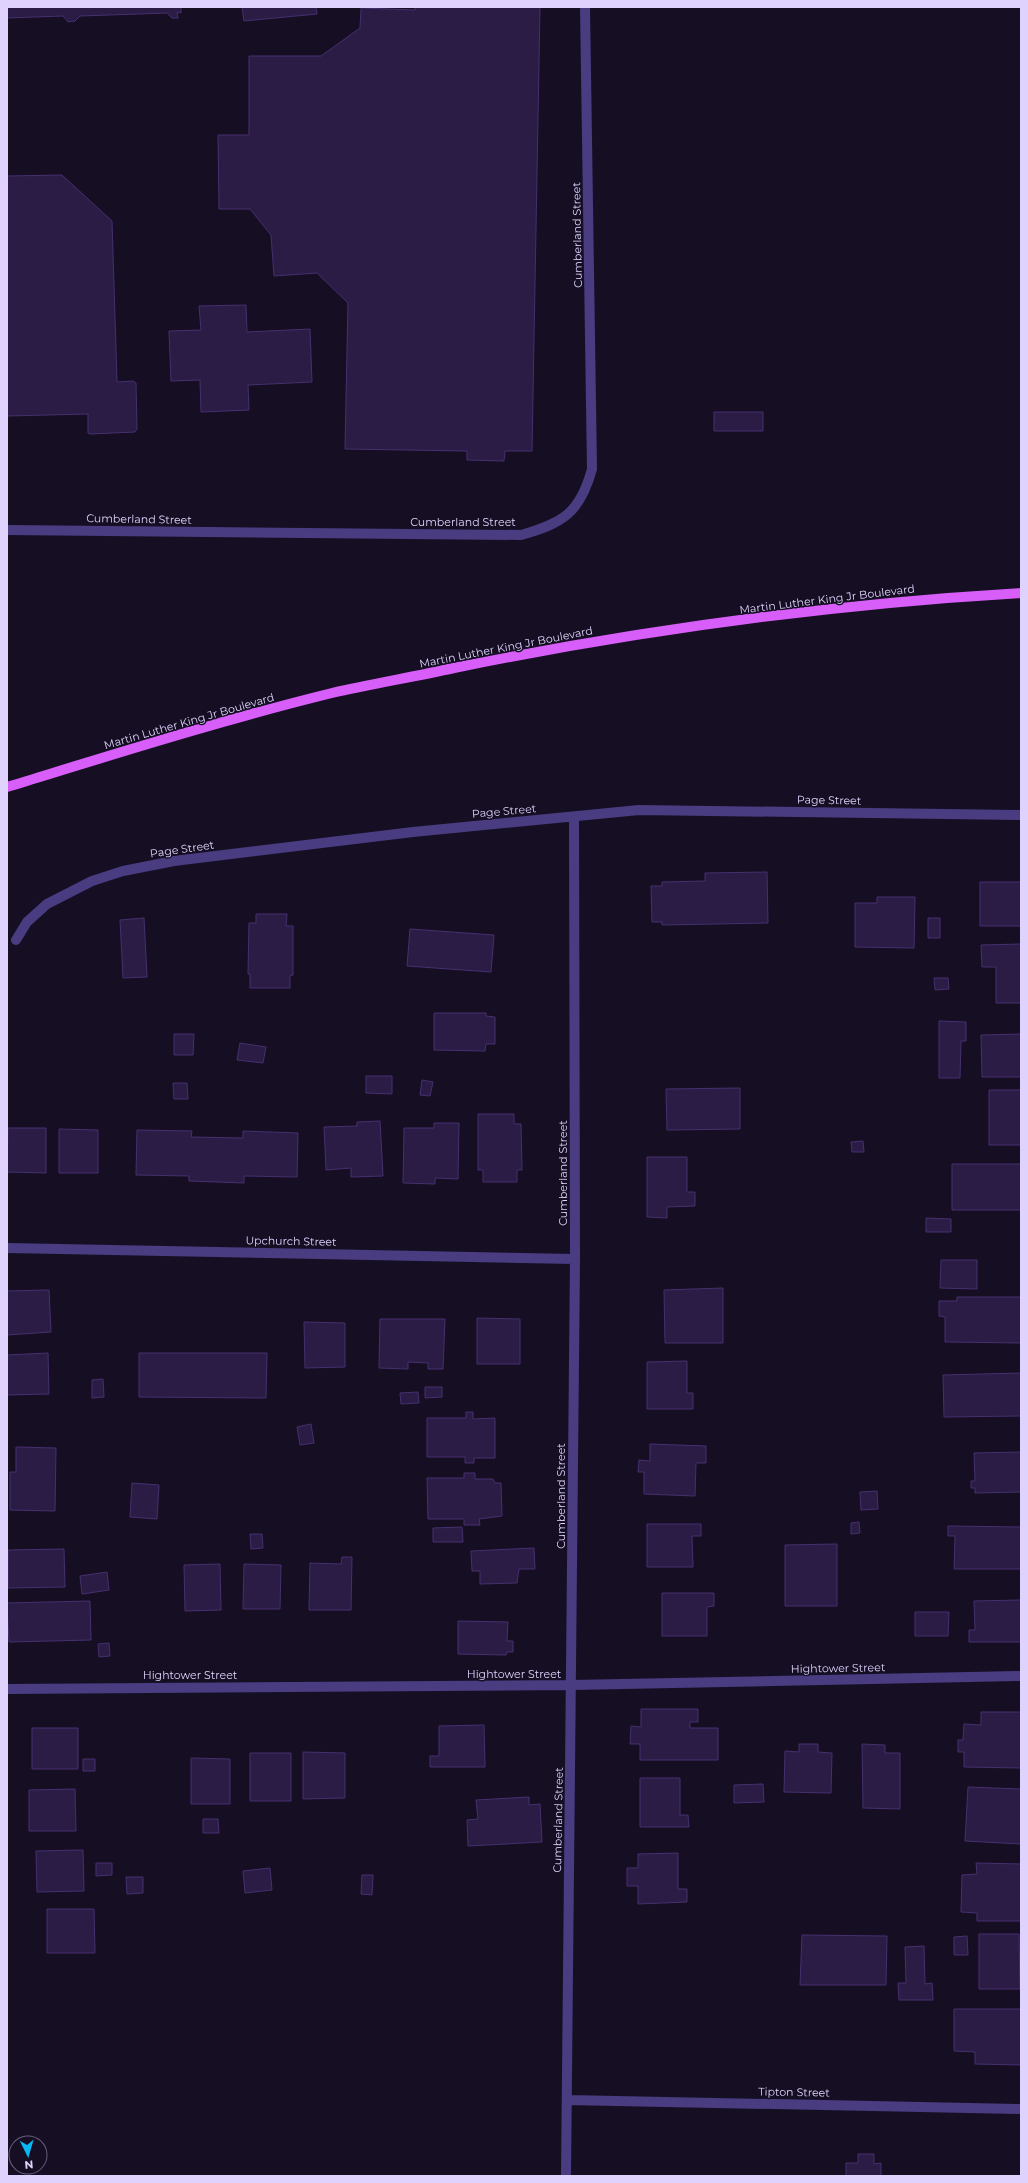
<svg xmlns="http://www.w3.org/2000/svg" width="1028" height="2183" viewBox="0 0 1028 2183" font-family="Montserrat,sans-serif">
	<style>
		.building { fill: #2a1c44; stroke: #462f6f }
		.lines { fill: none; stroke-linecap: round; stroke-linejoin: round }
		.street { stroke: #493c81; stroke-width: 10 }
		.primary { stroke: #d85ef9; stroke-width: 10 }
		.labels { text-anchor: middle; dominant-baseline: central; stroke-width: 3; stroke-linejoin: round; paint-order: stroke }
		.street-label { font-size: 11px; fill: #dfd3fd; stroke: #160f24 }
	</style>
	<rect width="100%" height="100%" fill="#160f24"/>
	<path class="building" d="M7,7H181V13L177,12L178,18H172L167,13L80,16L75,21L68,22L63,16L7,18Z
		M242,7H316L317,14L244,21Z
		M415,7H540L532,451H505L504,461L467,460V451L345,449L348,303L317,273L274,276L271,235L250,209H219L218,135H249V56H321L360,28L361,8L415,10Z
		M62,175L112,221L117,382L133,381L136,383L137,429L135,432L90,434L88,433V414L7,416V176Z
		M246,305L247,332L310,329L312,382L248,385L249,410L201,412L200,380L171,381L169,331L201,330L199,306Z
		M714,412H763V431H714Z
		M767,872L768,923L662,925V922H652L651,886H662V882L705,881V873Z
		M980,882H1021V926H980Z
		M877,897H915L914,948L855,947V903H877Z
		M256,914H287L286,926H293V975L290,976V988H250V974H248L249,923H256Z
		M144,918L147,977L123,978L120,920Z
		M928,918H940V938H928Z
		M410,929L494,935L491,972L407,966Z
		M1021,944V1003H996V967H982L981,945Z
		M934,978H948L949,989L935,990Z
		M434,1013H486V1016L495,1017V1044H486L485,1051L434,1050Z
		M939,1021L966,1022V1041H961L960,1078H939Z
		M174,1034H194L193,1055H174Z
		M1021,1034V1077H982L981,1035Z
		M240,1043L266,1047L263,1063L237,1060Z
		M366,1076H392V1094L366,1093Z
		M422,1080L433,1082L430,1096L420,1095Z
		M173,1083H187L188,1099H174Z
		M740,1088V1129L667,1130L666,1089Z
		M989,1090H1021V1145H989Z
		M478,1114H514V1124H521L522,1170H517V1182H483V1170H478Z
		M380,1121L383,1176L351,1177V1168L326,1170L324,1127L357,1126V1122Z
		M434,1123H459L458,1179L435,1178V1184L403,1183L404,1128H434Z
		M8,1128H46V1173L7,1172Z
		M59,1129L98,1130V1173H59Z
		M137,1130L192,1131L191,1137L243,1138V1131L298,1133L297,1177L244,1176V1183L189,1181V1176L136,1175Z
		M863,1141L864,1152H852L851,1142Z
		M647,1157H687V1192H695V1206L667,1207V1218L647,1217Z
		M952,1164H1021V1210H952Z
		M926,1218L951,1219V1232H926Z
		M941,1260H977V1289L940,1288Z
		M723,1288V1343H665L664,1290Z
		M49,1290L51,1332L7,1335V1291Z
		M957,1297H1021V1343L945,1342V1317L939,1316V1301H957Z
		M477,1318L520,1319V1364H477Z
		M380,1319H445L443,1369H428V1363L408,1362V1369L379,1368Z
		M304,1322L345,1323V1367L305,1368Z
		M48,1353L49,1394L7,1395V1355Z
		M139,1353H267L266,1398L139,1397Z
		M687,1361V1393H693V1409H647V1362Z
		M1021,1373V1416L944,1417L943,1375Z
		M103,1379L104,1397L92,1398V1380Z
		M425,1387H442V1397L425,1398Z
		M418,1392L419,1403L401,1404L400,1393Z
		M466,1412H473V1419L495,1418V1458H474V1463H465V1457H427V1418H466Z
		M311,1424L314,1443L300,1445L297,1427Z
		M650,1444L706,1446V1463H696L695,1496L644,1494V1472H638L639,1460L650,1461Z
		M16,1447L56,1448L55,1511L10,1510V1472H16Z
		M1021,1452V1492L975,1493V1488H971V1481H975L974,1453Z
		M464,1473H475V1479H493L495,1483H501L502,1516L479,1519L480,1525H464V1519H428L427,1478H464Z
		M132,1483L159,1485L157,1519L130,1517Z
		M877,1491L878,1509L861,1510L860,1492Z
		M859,1522L860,1533L851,1534V1523Z
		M647,1524H701V1536H692L693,1567H647Z
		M948,1526L1021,1527V1569H954L955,1536H948Z
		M462,1527L463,1542H433V1528Z
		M250,1534H262L263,1548L251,1549Z
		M837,1544V1606H785V1545Z
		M534,1548L535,1569H519L517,1583L480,1584V1571H472L471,1551Z
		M64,1549L65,1587L8,1588V1550Z
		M342,1557H352L351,1610H309L310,1563L341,1564Z
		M220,1564L221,1610L185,1611L184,1565Z
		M244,1564L281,1565L280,1609H243Z
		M107,1572L109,1590L82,1594L80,1576Z
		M662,1593H714V1606L707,1607V1636H662Z
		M1021,1600V1642H969V1630H975L974,1601Z
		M90,1601L91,1640L9,1642L7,1603Z
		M915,1612H949L948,1636H915Z
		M458,1621L508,1622L507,1641H513V1652H507L506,1655L458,1654Z
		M109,1643L110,1656L99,1657L98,1644Z
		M641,1709H698V1722H690V1728H718V1760H640V1744H630L631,1726L641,1727Z
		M981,1712H1021V1768L964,1767V1752H958V1740H963L964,1724L981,1725Z
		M484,1725L485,1767H430V1756H439V1726Z
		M32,1728H78V1769H32Z
		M799,1744H818V1752L832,1753L831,1793L784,1792L785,1751L799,1752Z
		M862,1744L885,1745V1753H900V1809L863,1808Z
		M303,1752L345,1753V1798L303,1799Z
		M250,1753H291V1801H250Z
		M191,1758L230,1759V1804H191Z
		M83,1759H95V1771H83Z
		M640,1778H680V1815H688L689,1827H640Z
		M763,1784L764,1802L734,1803V1785Z
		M968,1787L1021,1789V1844L965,1841Z
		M75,1789L76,1831H29V1790Z
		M529,1797V1805L540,1804L542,1842L468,1846L467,1820L478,1819L476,1800Z
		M203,1819H218L219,1833H203Z
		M83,1850L84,1891L37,1892L36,1851Z
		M678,1853V1889H687V1902L638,1904V1886H627V1868H638V1854Z
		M96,1863H112V1875L96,1876Z
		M976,1863L1021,1864V1921H977V1913L961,1912L962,1875L977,1874Z
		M270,1868L272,1890L245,1893L243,1871Z
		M362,1875H373L372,1895L361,1894Z
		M126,1877H143V1893L127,1894Z
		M47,1909H94L95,1953H47Z
		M979,1934H1019L1020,1989H979Z
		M802,1935L887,1936L886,1985H800Z
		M967,1936L968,1955H954V1937Z
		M924,1946L925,1984L932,1983L933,2000H899L898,1983H906L905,1947Z
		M954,2009H1021V2065L975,2064V2052L954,2051Z
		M858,2154H874V2164L881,2163V2176H846V2163H858Z"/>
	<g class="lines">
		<path class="street" d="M7,530L521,535C563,523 580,513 592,469L585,7
			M16,940L27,922L47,904L92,881L123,871L174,861L413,832L639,810L1021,815
			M7,1248L575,1259
			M7,1689L571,1685L1021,1676
			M567,2100L1021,2109
			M566,2176L575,1259L574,817"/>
		<path class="primary" d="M7,787C115,754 222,720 332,693C372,684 413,677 454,668C641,630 831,604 1021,593"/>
	</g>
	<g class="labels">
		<g class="street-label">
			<text transform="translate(577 235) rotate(-91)">Cumberland Street</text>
			<text transform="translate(139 519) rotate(1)">Cumberland Street</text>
			<text x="463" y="522">Cumberland Street</text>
			<text transform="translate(827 599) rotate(-7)">Martin Luther King Jr Boulevard</text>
			<text transform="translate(506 647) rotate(-11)">Martin Luther King Jr Boulevard</text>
			<text transform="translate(189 721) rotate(-16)">Martin Luther King Jr Boulevard</text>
			<text transform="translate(829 800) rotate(1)">Page Street</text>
			<text transform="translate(504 811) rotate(-5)">Page Street</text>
			<text transform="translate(182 849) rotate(-8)">Page Street</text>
			<text transform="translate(563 1173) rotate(-90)">Cumberland Street</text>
			<text transform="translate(291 1241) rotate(1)">Upchurch Street</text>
			<text transform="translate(561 1496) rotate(-90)">Cumberland Street</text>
			<text transform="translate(838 1668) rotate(-1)">Hightower Street</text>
			<text x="514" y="1674">Hightower Street</text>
			<text x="190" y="1675">Hightower Street</text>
			<text transform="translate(558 1820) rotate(-89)">Cumberland Street</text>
			<text transform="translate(794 2092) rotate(1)">Tipton Street</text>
		</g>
	</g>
	<rect width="1028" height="2183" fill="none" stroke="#dfd3fd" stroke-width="16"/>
	<g transform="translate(28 2155) rotate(175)"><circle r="19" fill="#160f24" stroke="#665d7b"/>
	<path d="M0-3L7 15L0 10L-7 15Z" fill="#08b8f4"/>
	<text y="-6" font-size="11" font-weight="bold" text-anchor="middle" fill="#dfd3fd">N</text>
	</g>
</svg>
